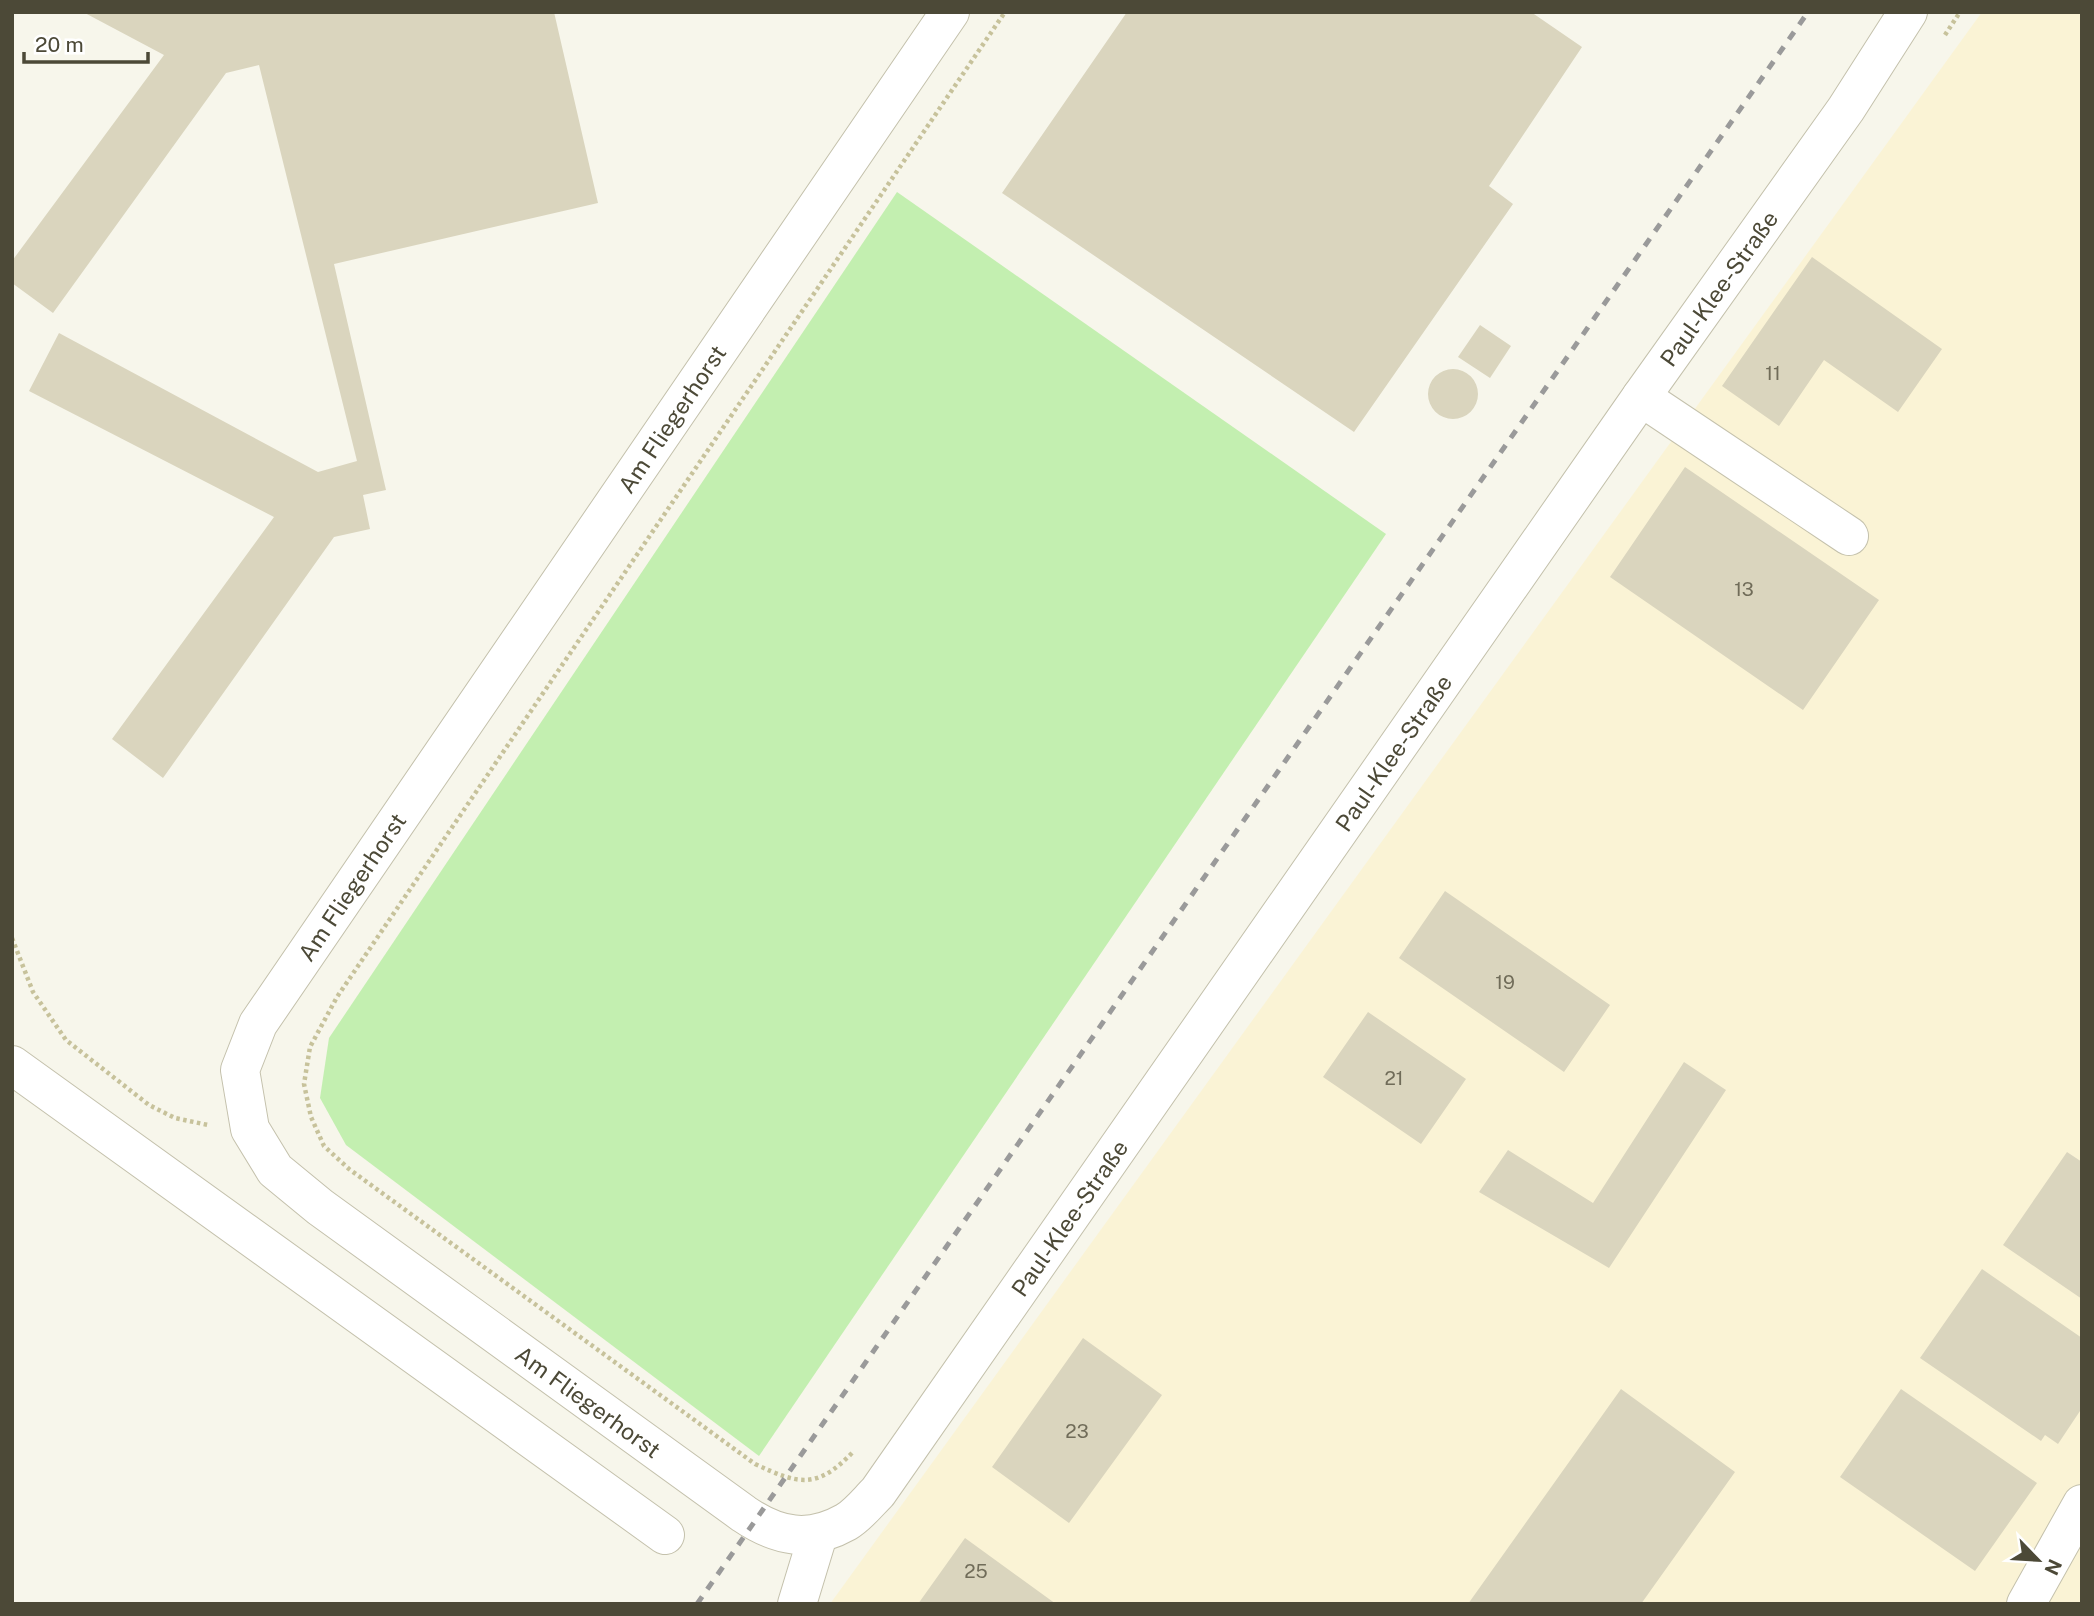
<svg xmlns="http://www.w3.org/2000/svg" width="2094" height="1616" viewBox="0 0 2094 1616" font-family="'Public Sans',sans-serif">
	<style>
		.commercial { fill: #faf3d5 }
		.green { fill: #c3efb0 }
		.building { fill: #dad5be }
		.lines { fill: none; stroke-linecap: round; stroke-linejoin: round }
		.minor-casing { stroke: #c4c1ac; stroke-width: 40 }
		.path { stroke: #c7c29b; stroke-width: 4.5; stroke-dasharray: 3.5 3.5; stroke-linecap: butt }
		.minor { stroke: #fff; stroke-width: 38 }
		.rail { stroke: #9a9a9a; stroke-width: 5; stroke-dasharray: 9 9; stroke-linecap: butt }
		.labels { text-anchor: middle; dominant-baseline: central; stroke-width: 7; stroke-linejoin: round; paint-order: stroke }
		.number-label { font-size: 19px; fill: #706c59 }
		.street-label { font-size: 23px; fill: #4c4937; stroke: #fff }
	</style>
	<rect width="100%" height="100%" fill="#f7f6eb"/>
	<path class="commercial" d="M1982,12H2082V1604H830Z"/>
	<path class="green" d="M897,192L1386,534L759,1456L346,1145L320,1098L329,1038Z"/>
	<path class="building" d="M83,12H554L598,203L334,264L386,490L363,495L370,529L334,537L163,778L112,739L274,517L29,391L59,333L318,472L357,461L259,65L226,73L53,313L12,283V261L164,55Z
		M1127,12H1531L1582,47L1489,186L1513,204L1354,432L1002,193Z
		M1812,257L1942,349L1898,412L1824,360L1779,426L1722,386Z
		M1480,325L1511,346L1490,378L1458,357Z
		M1428 394a25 25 0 1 1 50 0a25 25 0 1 1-50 0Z
		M1685,467L1879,600L1803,710L1610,577Z
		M1445,891L1610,1005L1564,1072L1399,958Z
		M1368,1012L1466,1079L1421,1144L1323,1077Z
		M1684,1062L1726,1090L1609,1268L1479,1192L1508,1150L1593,1203Z
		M2067,1152L2082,1162V1299L2003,1245Z
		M1982,1269L2082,1338V1408L2058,1444L2045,1435L2041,1441L1920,1358Z
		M1083,1338L1162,1395L1069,1523L992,1467Z
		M1621,1389L1735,1472L1641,1604H1468Z
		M1901,1389L2037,1483L1975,1571L1840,1477Z
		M965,1538L1056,1604H918Z"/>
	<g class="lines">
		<g class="minor-casing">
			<g id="minor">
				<path id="s1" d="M950,12L258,1024L240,1070L250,1129L275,1170L320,1207L744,1514C778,1537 809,1543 846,1522C858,1515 868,1502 878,1492L1641,397L1846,109L1908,12"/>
				<path d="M1641,397L1849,536"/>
				<path d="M12,1065L665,1535"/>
				<path d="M797,1604L818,1535"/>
				<path d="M2026,1604L2082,1504"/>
			</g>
		</g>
		<path class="path" d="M1945,35L1960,12
			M12,938L33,992L66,1040L149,1105L175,1118L208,1125
			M852,1453C816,1490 798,1484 755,1464L349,1169L324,1146L311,1117L304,1084L310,1047L337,997L1005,12"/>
		<use href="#minor" class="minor"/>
		<path class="rail" d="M697,1604L1808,12"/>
	</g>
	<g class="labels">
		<g class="number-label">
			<text x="1773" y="373">11</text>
			<text x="1744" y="589">13</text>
			<text x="1505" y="982">19</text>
			<text x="1394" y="1078">21</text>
			<text x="1077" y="1431">23</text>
			<text x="976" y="1571">25</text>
		</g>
		<g class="street-label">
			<text stroke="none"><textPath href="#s1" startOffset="3586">Paul-Klee-Straße</textPath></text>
			<text transform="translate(672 419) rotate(-56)">Am Fliegerhorst</text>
			<text stroke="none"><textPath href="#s1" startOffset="3019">Paul-Klee-Straße</textPath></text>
			<text transform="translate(352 887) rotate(-56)">Am Fliegerhorst</text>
			<text stroke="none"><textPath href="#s1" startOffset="2452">Paul-Klee-Straße</textPath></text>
			<text stroke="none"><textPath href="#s1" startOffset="1773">Am Fliegerhorst</textPath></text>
		</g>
	</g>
	<rect width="2094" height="1616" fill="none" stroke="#4c4937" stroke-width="28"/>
	<g transform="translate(2038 1560) rotate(115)" stroke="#ffffff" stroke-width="5" paint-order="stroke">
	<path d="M0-5L12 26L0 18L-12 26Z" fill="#4c4937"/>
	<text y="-10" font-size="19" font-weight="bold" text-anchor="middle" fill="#4c4937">N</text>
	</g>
	<path d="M24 52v10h124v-10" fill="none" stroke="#4c4937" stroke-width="3.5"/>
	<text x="35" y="52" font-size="21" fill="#4c4937" stroke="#ffffff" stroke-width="5" paint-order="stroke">20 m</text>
</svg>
